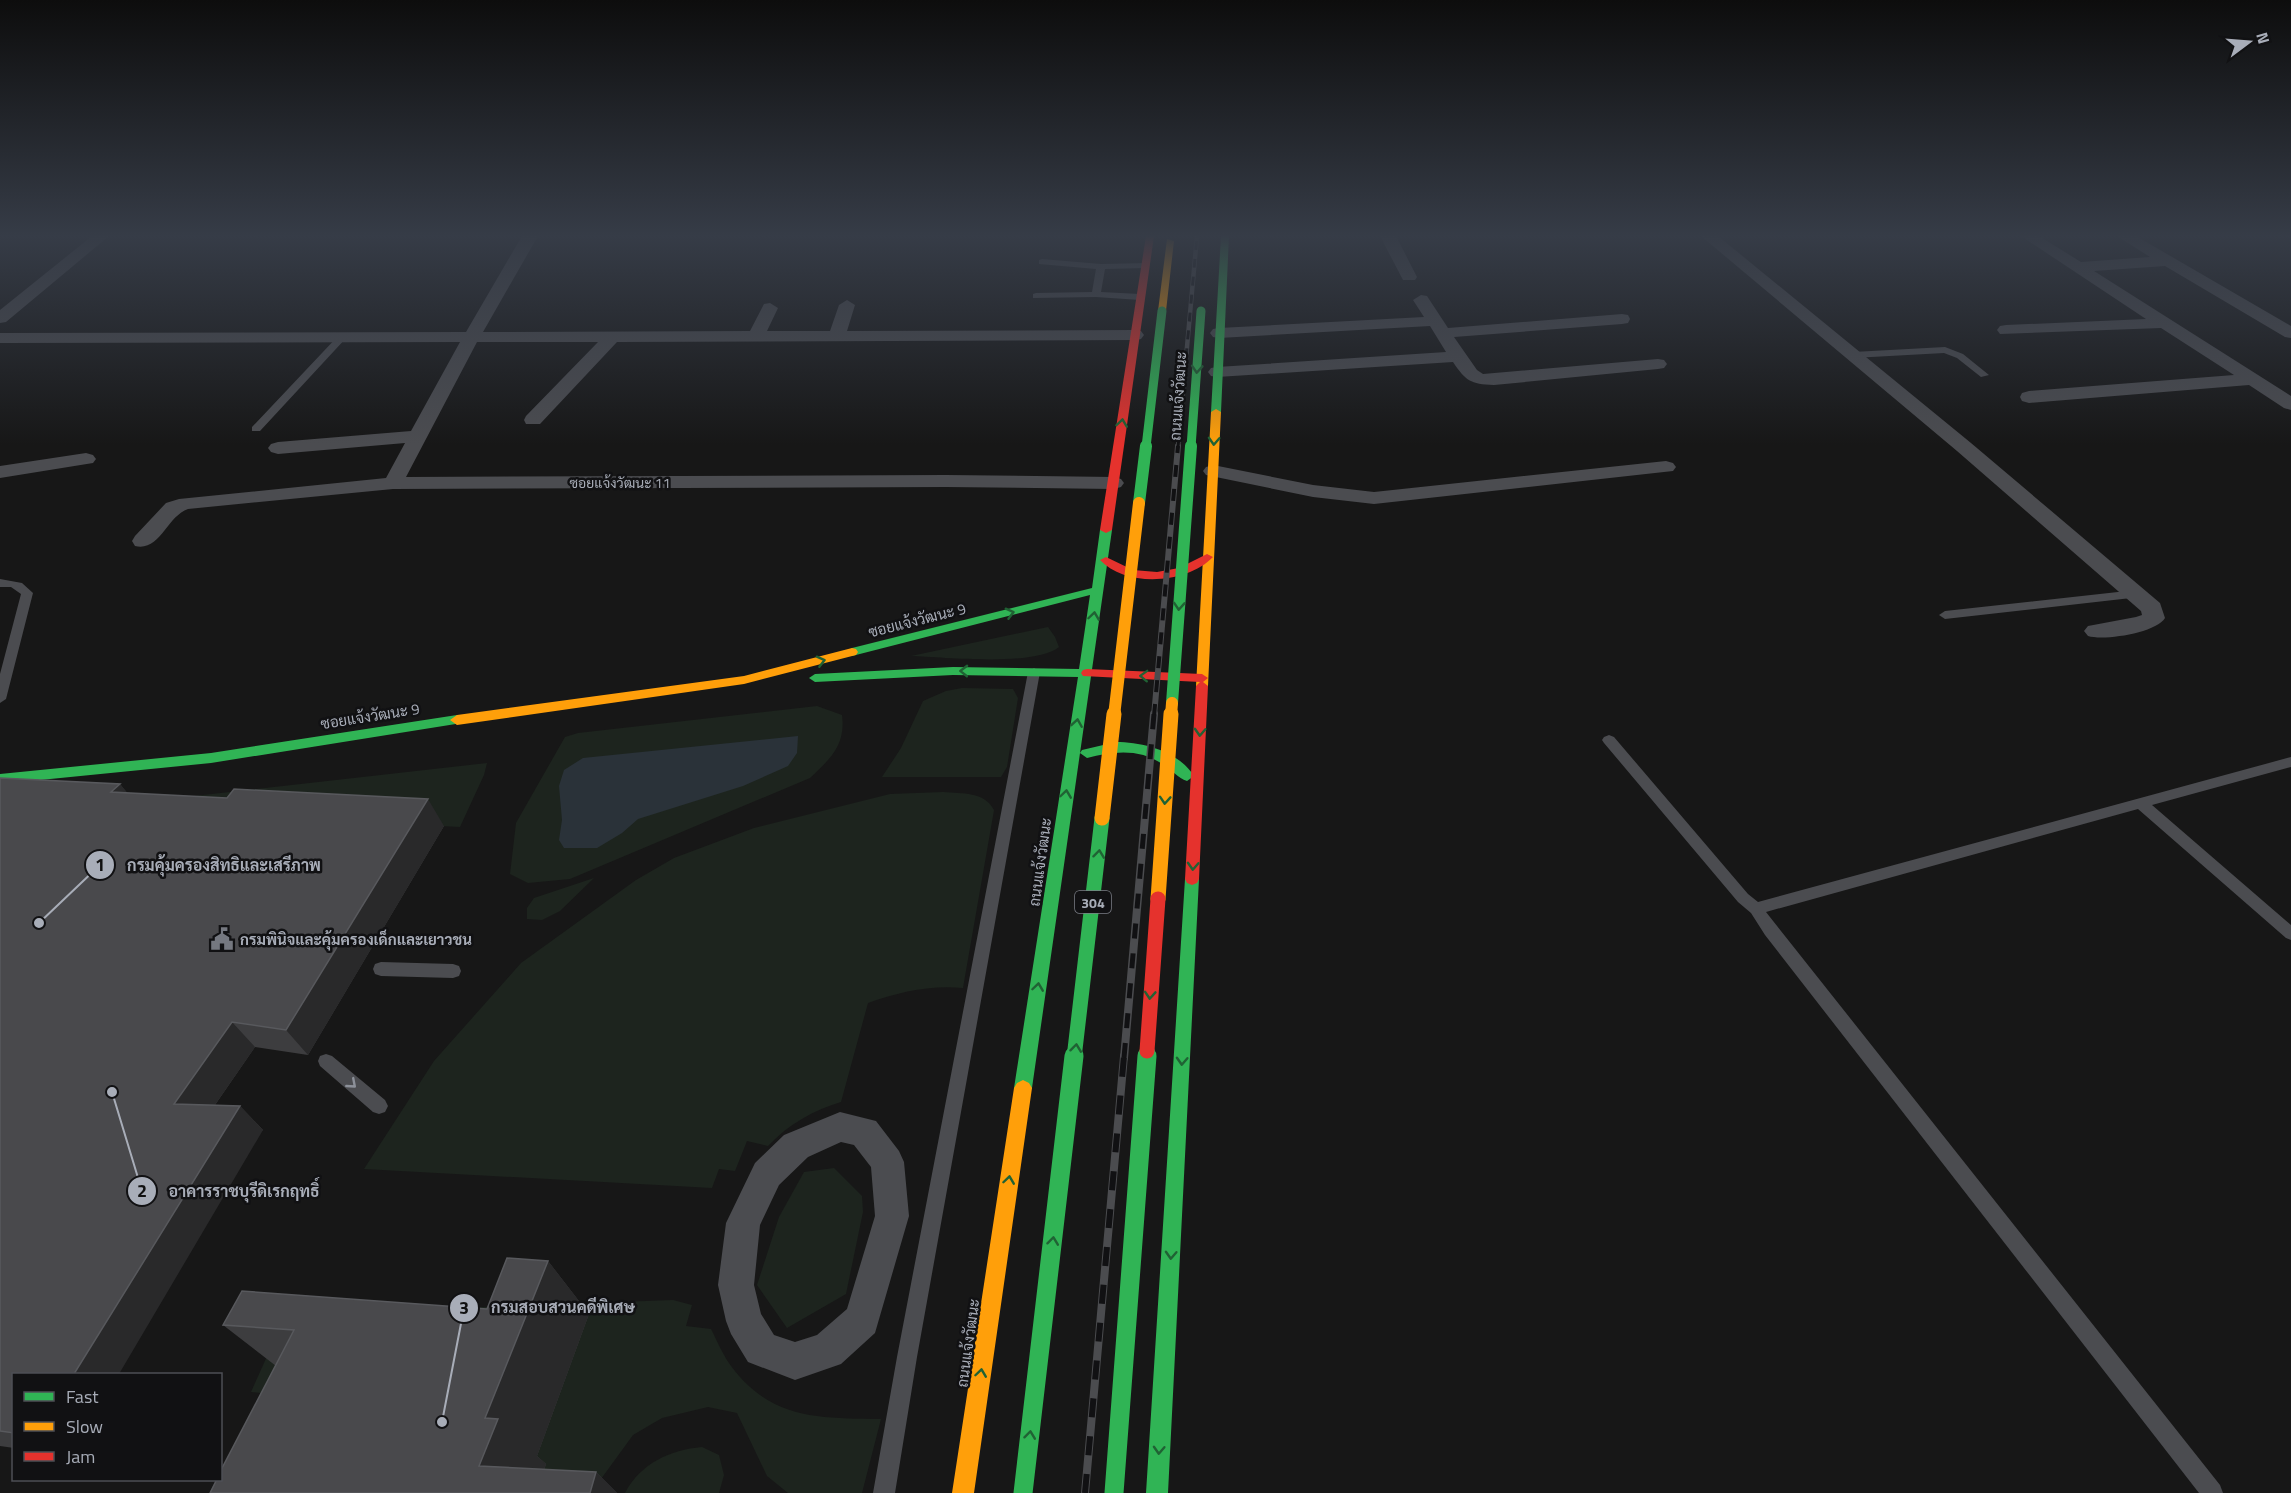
<svg xmlns="http://www.w3.org/2000/svg" width="2291" height="1493" viewBox="0 0 2291 1493" font-family="'Titillium Web',Sarabun,sans-serif">
	<style>
		.green { fill: #1d241e }
		.water { fill: #2a3239 }
		.lines { fill: none; stroke-linecap: round; stroke-linejoin: round }
		.lane { fill: #4b4c50; fill-rule: evenodd }
		.street { fill: #4b4c50; fill-rule: evenodd }
		.fast { fill: #30b455; fill-rule: evenodd }
		.slow { fill: #ff9f0a; fill-rule: evenodd }
		.jam { fill: #e5322d; fill-rule: evenodd }
		.rail-far3-casing { stroke: #4b4c4f; stroke-width: 4.5 }
		.rail-far2-casing { stroke: #4b4c4f; stroke-width: 6 }
		.rail-far1-casing { stroke: #4b4c4f; stroke-width: 8 }
		.rail-casing { stroke: #4b4c4f; stroke-width: 8 }
		.rail-far3 { stroke: #111113; stroke-width: 3; stroke-dasharray: 9; stroke-linecap: butt }
		.rail-far2 { stroke: #111113; stroke-width: 4; stroke-dasharray: 12; stroke-linecap: butt }
		.rail-far1 { stroke: #111113; stroke-width: 5; stroke-dasharray: 15; stroke-linecap: butt }
		.rail { stroke: #111113; stroke-width: 6; stroke-dasharray: 19; stroke-linecap: butt }
		.fast-bridge-far3 { stroke: #30b455; stroke-width: 9 }
		.fast-bridge-far2 { stroke: #30b455; stroke-width: 12 }
		.fast-bridge-far1 { stroke: #30b455; stroke-width: 15 }
		.fast-bridge { stroke: #30b455; stroke-width: 19 }
		.slow-bridge-far1 { stroke: #ff9f0a; stroke-width: 12 }
		.slow-bridge { stroke: #ff9f0a; stroke-width: 15 }
		.jam-bridge { stroke: #e5322d; stroke-width: 15 }
		.wall { fill: #3d3d3f }
		.shaded-wall { fill: #29292a }
		.building { fill: #49494c; stroke: #58595d; stroke-width: 1.5 }
		.oneway { stroke: #206234 }
		.oneway2 { stroke: #8c9099 }
		.labels { text-anchor: middle; dominant-baseline: central; stroke-width: 5; stroke-linejoin: round; paint-order: stroke }
		.far-street-label { font-size: 14px; fill: #a8adb8; stroke: #111113 }
		.shield { fill: #111113; stroke: #7b7e86; stroke-width: 1.5 }
		.shield-label { font-size: 14px; font-weight: bold; fill: #a8adb8 }
		.street-label { font-size: 15px; fill: #a8adb8; stroke: #111113 }
		.poi-label { font-size: 15px; font-weight: bold; fill: #a8adb8; stroke: #111113; text-anchor: start }
		.leader { fill: none; stroke: #a8adb8; stroke-width: 2 }
		.callout-dot { fill: #a8adb8; stroke: #111113; stroke-width: 2 }
		.mark-label { font-size: 18px; text-anchor: middle; font-weight: bold; fill: #111 }
		.callout-label { font-size: 16px; text-anchor: middle; font-weight: bold; fill: #a8adb8; stroke: #111113; stroke-width: 5; stroke-linejoin: round; paint-order: stroke }
	</style>
	<rect width="100%" height="100%" fill="#171717"/>
	<path class="green" d="M1048,627L1055,637L1059,647C1034,667 945,657 911,656Z
		M962,688L1013,689L1018,698L1007,767L1001,777H882L901,748L923,701L946,691Z
		M817,706L842,715C846,745 830,759 810,778L570,879L528,883L510,874L516,823L565,737L578,733Z
		M487,763L484,775L460,827L88,808Z
		M943,792C963,794 984,791 994,810L963,988C929,985 900,992 868,1003L841,1102C812,1111 789,1124 768,1146L747,1141L735,1171L719,1169L712,1188L364,1169L434,1061L521,963L636,880L674,858L754,828L890,794Z
		M594,878L560,911L542,920L527,919V908L534,898Z
		M834,1168L862,1196L863,1212L846,1294L787,1328L757,1285L779,1217L804,1172Z
		M673,1300L692,1305L686,1326L711,1329C717,1341 723,1355 731,1366C771,1420 820,1418 881,1419L862,1493H788L767,1476L737,1413L708,1407L662,1418L633,1435L601,1479L503,1493L528,1416L251,1392L286,1314Z
		M702,1447L719,1455L724,1475L719,1493H625C641,1463 670,1450 702,1447Z"/>
	<path class="water" d="M798,736L797,753L788,766L743,786L638,819L622,833L597,848H564L559,840L562,820L559,786L564,770L583,758Z"/>
	<g class="lines">
		<path class="lane" d="M1042,259L1101,264L1148,263L1149,265L1145,268L1105,269L1101,292L1140,294L1144,297L1140,300L1096,297L1033,298V294L1036,293L1092,292L1096,269L1039,264V260Z
			M339,335L347,337L260,431H252V427Z
			M1945,347L1963,354L1989,375L1981,377L1957,358L1944,353L1853,358L1848,355L1853,352Z
			M0,579L22,583L33,593L6,699L0,703V674L21,594L11,587H0Z
			M2136,590L2142,594L2140,597L1945,619L1939,615L1945,611Z
			M1034,668L1040,672L917,1357L895,1493H873L897,1357L1028,672Z
			M1609,735L1614,737L1748,894L1758,902L2291,757V767L2152,805L2291,925V940L2286,938L2138,809L1766,912L2220,1485L2223,1493H2199L1765,935L1751,913L1738,902L1604,743L1602,740L1604,737Z
			M381,962L453,964L459,966L461,971L459,976L453,978L381,976L375,974L373,969L375,964Z
			M326,1054L332,1056L385,1100L388,1106L385,1112L379,1114L373,1112L320,1066L318,1061L320,1056Z"/>
		<path class="street" d="M92,236H109L6,322L0,323V310Z
			M522,236H538L483,332L750,331L764,304L770,303L778,308L767,331H830L839,305L847,300L855,305L847,331L1135,330L1141,331L1144,335L1141,339L1135,340L617,342L540,424H526L524,420L526,416L598,342H477L406,477L946,475L1114,477L1121,479L1124,483L1121,487L1114,489L946,487L393,489L188,509C167,516 160,552 135,546L132,541L135,536L166,503L179,499L386,478L405,443L278,454L271,452L268,448L271,444L278,442L411,431L460,342L0,343V333L466,332Z
			M1380,236H1396L1417,277L1415,280H1403Z
			M1701,236H1718L1971,443L2160,603L2165,618C2156,633 2104,641 2088,636L2084,631L2088,626L2136,617L2142,615L2141,611L1957,451Z
			M2021,236H2039L2081,262L2150,257L2117,236H2136L2291,326V338L2285,337L2165,266L2094,271L2291,396V410L2284,408L2249,385L2029,403L2022,401L2020,397L2022,393L2029,391L2234,375L2161,328L2000,334L1997,330L2000,326L2006,325L2146,319Z
			M1421,295L1427,296L1448,328L1622,314L1628,315L1630,319L1628,323L1622,324L1454,337L1477,370L1483,374L1658,359L1664,360L1667,364L1664,368L1658,369L1494,385C1470,384 1466,381 1453,362L1217,377L1211,376L1208,372L1211,368L1217,367L1446,352L1430,326L1219,338L1213,337L1210,333L1213,329L1219,328L1424,317L1413,300Z
			M86,453L93,455L96,459L93,463L0,478V466Z
			M1666,461L1673,463L1676,467L1673,471L1374,504L1313,497L1206,475L1203,471L1206,467L1213,465L1313,485L1374,492Z
			M840,1112L876,1121L899,1151L904,1162L909,1216L875,1333L841,1364L795,1380L748,1362L731,1334L726,1321L718,1285L726,1223L755,1163L784,1135ZM841,1142L854,1145L871,1167L875,1216L847,1309L817,1335L795,1342L774,1335L761,1314L754,1285L760,1225L779,1185L808,1157Z"/>
		<path class="fast" d="M1221,236H1229L1221,412L1216,415L1211,412Z
			M1106,527L1112,530L1032,1088L1029,1093L1023,1096L1017,1093L1014,1088L1078,677L953,675L815,682L809,678L815,674L953,667L1079,669L1090,595L852,656L846,652L852,648L1092,588L1100,530Z
			M457,715L464,720L462,723L211,763L0,784V774L211,753Z
			M1116,742C1143,742 1178,751 1194,776L1187,781C1178,778 1172,770 1164,765C1140,748 1114,751 1087,758L1080,753L1082,750Z
			M1192,873L1197,875L1199,879L1168,1493H1146L1185,879L1187,875Z"/>
		<path class="slow" d="M1167,239L1174,241L1166,311L1162,314L1158,311Z
			M1216,409L1221,412L1208,686L1202,690L1196,686L1211,412Z
			M852,648L856,649L858,652L856,655L744,684L457,725L450,720L457,715L744,676Z
			M1023,1080L1029,1083L1032,1088L974,1493H952L1014,1088L1017,1083Z"/>
		<path class="jam" d="M1146,236H1154L1112,530L1106,533L1100,530Z
			M1207,554L1213,557C1187,584 1126,588 1100,560L1106,557L1133,570L1157,572L1179,568Z
			M1087,669L1202,674L1208,678L1203,682L1208,686L1199,879L1197,883L1192,885L1187,883L1185,879L1196,686L1200,682L1083,676L1081,673L1083,670Z"/>
		<g class="rail-far3-casing">
			<path id="rail-far3" d="M1178,447L1197,236"/>
		</g>
		<g class="rail-far2-casing">
			<path id="rail-far2" d="M1154,716L1178,446"/>
		</g>
		<g class="rail-far1-casing">
			<path id="rail-far1" d="M1124,1058L1154,714"/>
		</g>
		<g class="rail-casing">
			<path id="rail" d="M1085,1493L1124,1056"/>
		</g>
		<use href="#rail-far3" class="rail-far3"/>
		<use href="#rail-far2" class="rail-far2"/>
		<use href="#rail-far1" class="rail-far1"/>
		<use href="#rail" class="rail"/>
		<path class="fast-bridge-far3" d="M1146,447L1162,311
			M1191,447L1201,311"/>
		<path class="fast-bridge-far2" d="M1139,503L1146,446
			M1172,703L1191,446"/>
		<path class="fast-bridge-far1" d="M1074,1058L1102,818
			M1146,1058L1147,1051"/>
		<path class="fast-bridge" d="M1023,1493L1074,1056
			M1114,1493L1147,1056"/>
		<path class="slow-bridge-far1" d="M1114,716L1139,503
			M1171,716L1172,703"/>
		<path class="slow-bridge" d="M1102,818L1114,714
			M1158,899L1171,714"/>
		<path class="jam-bridge" d="M1147,1051L1158,899"/>
	</g>
	<path class="wall" d="M0,778L120,784L127,793L444,826L308,1055L255,1047L215,1105L240,1106L263,1130L14,1374V1448L0,1446Z
		M548,1261L589,1314L537,1456L546,1464L544,1470L596,1472L617,1493H210L276,1366L223,1325L487,1309Z"/>
	<path class="shaded-wall" d="M120,784L142,810L111,792Z
		M428,799L444,826L308,1055L286,1030Z
		M232,1022L255,1047L199,1128L174,1104Z
		M240,1106L263,1130L119,1374H74Z
		M548,1261L589,1314L537,1456L546,1464L536,1493L479,1466L485,1418Z
		M596,1472L617,1493H590Z"/>
	<path class="building" d="M0,778L120,784L111,792L227,798L234,789L428,799L286,1030L232,1022L174,1104L240,1106L74,1374H14V1433L0,1431Z
		M507,1258L548,1261L485,1418L498,1419L479,1466L596,1472L590,1493H210L217,1479H220V1472L294,1330L223,1325L242,1291L487,1309Z"/>
	<defs><path id="oneway-chevron" d="M-2-3.5L2.5 0L-2 3.5" fill="none" stroke-width="1.6" stroke-linecap="round" stroke-linejoin="round" transform="scale(1.5)"/></defs>
	<g class="oneway">
		<use href="#oneway-chevron" transform="translate(1197 369) rotate(94)"/>
		<use href="#oneway-chevron" transform="translate(1122 423) rotate(-82)"/>
		<use href="#oneway-chevron" transform="translate(1214 441) rotate(93)"/>
		<use href="#oneway-chevron" transform="translate(1179 606) rotate(94)"/>
		<use href="#oneway-chevron" transform="translate(1010 613) rotate(-15)"/>
		<use href="#oneway-chevron" transform="translate(1094 616) rotate(-82)"/>
		<use href="#oneway-chevron" transform="translate(821 661) rotate(-14)"/>
		<use href="#oneway-chevron" transform="translate(964 671) rotate(-179)"/>
		<use href="#oneway-chevron" transform="translate(1144 676) rotate(-178)"/>
		<use href="#oneway-chevron" transform="translate(1077 723) rotate(-81)"/>
		<use href="#oneway-chevron" transform="translate(1200 732) rotate(93)"/>
		<use href="#oneway-chevron" transform="translate(1066 794) rotate(-82)"/>
		<use href="#oneway-chevron" transform="translate(1165 800) rotate(94)"/>
		<use href="#oneway-chevron" transform="translate(1099 854) rotate(-83)"/>
		<use href="#oneway-chevron" transform="translate(1193 866) rotate(93)"/>
		<use href="#oneway-chevron" transform="translate(1038 987) rotate(-82)"/>
		<use href="#oneway-chevron" transform="translate(1150 995) rotate(94)"/>
		<use href="#oneway-chevron" transform="translate(1076 1048) rotate(-83)"/>
		<use href="#oneway-chevron" transform="translate(1182 1061) rotate(93)"/>
		<use href="#oneway-chevron" transform="translate(1009 1180) rotate(-82)"/>
		<use href="#oneway-chevron" transform="translate(1053 1241) rotate(-83)"/>
		<use href="#oneway-chevron" transform="translate(1171 1255) rotate(93)"/>
		<use href="#oneway-chevron" transform="translate(981 1373) rotate(-82)"/>
		<use href="#oneway-chevron" transform="translate(1030 1435) rotate(-83)"/>
		<use href="#oneway-chevron" transform="translate(1159 1450) rotate(93)"/>
	</g>
	<use class="oneway2" href="#oneway-chevron" transform="translate(352 1084) rotate(41)"/>
	<linearGradient id="sky" x2="0" y2="1"><stop stop-color="#0d0d0d"/><stop offset="0.53" stop-color="#363c47"/><stop offset="1" stop-color="#363c47" stop-opacity="0"/></linearGradient>
	<rect width="2291" height="445" fill="url(#sky)"/>
	<defs>
		<g id="civic-bare" transform="scale(1.8)"><path d="M-.6-6.5H3V-4.5H.6V-3L4-1V1h2V6H-6V1h2V-1L-.6-3ZM-1.2 2.5V6h2.4V2.5Z" fill="#757880" stroke="#111113" stroke-width="2.5" paint-order="stroke"/></g>
	</defs>
	<g fill-rule="evenodd">
		<use href="#civic-bare" x="222" y="939"/>
	</g>
	<g class="labels">
		<g class="far-street-label">
			<text x="620" y="482">ซอยแจ้งวัฒนะ 11</text>
		</g>
		<rect class="shield" x="1075" y="891" width="36" height="22" rx="4.5"/>
		<g class="shield-label">
			<text x="1093" y="902">304</text>
		</g>
		<g class="street-label">
			<text transform="translate(1178 396) rotate(-86)">ถนนแจ้งวัฒนะ</text>
			<text transform="translate(917 620) rotate(-14)">ซอยแจ้งวัฒนะ 9</text>
			<text transform="translate(370 716) rotate(-9)">ซอยแจ้งวัฒนะ 9</text>
			<text transform="translate(1040 862) rotate(-82)">ถนนแจ้งวัฒนะ</text>
			<text transform="translate(968 1343) rotate(-82)">ถนนแจ้งวัฒนะ</text>
		</g>
		<g class="poi-label">
			<text x="240" y="939">กรมพินิจและคุ้มครองเด็กและเยาวชน</text>
		</g>
	</g>
	<path class="leader" d="M39 923L100 865M112 1092L142 1191M442 1422L464 1308"/>
	<g class="callout-dot">
		<circle cx="39" cy="923" r="6"/>
		<circle cx="112" cy="1092" r="6"/>
		<circle cx="442" cy="1422" r="6"/>
		<circle cx="100" cy="865" r="15"/>
		<circle cx="142" cy="1191" r="15"/>
		<circle cx="464" cy="1308" r="15"/>
	</g>
	<g class="mark-label">
		<text x="100" y="871">1</text>
		<text x="142" y="1197">2</text>
		<text x="464" y="1314">3</text>
	</g>
	<g class="callout-label">
		<text x="224" y="871">กรมคุ้มครองสิทธิและเสรีภาพ</text>
		<text x="244" y="1197">อาคารราชบุรีดิเรกฤทธิ์</text>
		<text x="563" y="1313">กรมสอบสวนคดีพิเศษ</text>
	</g>
	<rect x="12" y="1373" width="210" height="108" fill="#111113" stroke="#4d4f55" stroke-width="1.5"/>
	<rect x="24" y="1392" width="30" height="9" fill="#30b455" stroke="#4d4f55" stroke-width="1.5"/>
	<text x="66" y="1403" font-size="18" fill="#a8adb8">Fast</text>
	<rect x="24" y="1422" width="30" height="9" fill="#ff9f0a" stroke="#4d4f55" stroke-width="1.5"/>
	<text x="66" y="1433" font-size="18" fill="#a8adb8">Slow</text>
	<rect x="24" y="1452" width="30" height="9" fill="#e5322d" stroke="#4d4f55" stroke-width="1.5"/>
	<text x="66" y="1463" font-size="18" fill="#a8adb8">Jam</text>
	<g transform="translate(2249 42) rotate(74)" stroke="#111113" stroke-width="4.5" paint-order="stroke">
	<path d="M0-4.5L10 22L0 15L-10 22Z" fill="#a8adb8"/>
	<text y="-9" font-size="16" font-weight="bold" text-anchor="middle" fill="#a8adb8">N</text>
	</g>
</svg>
